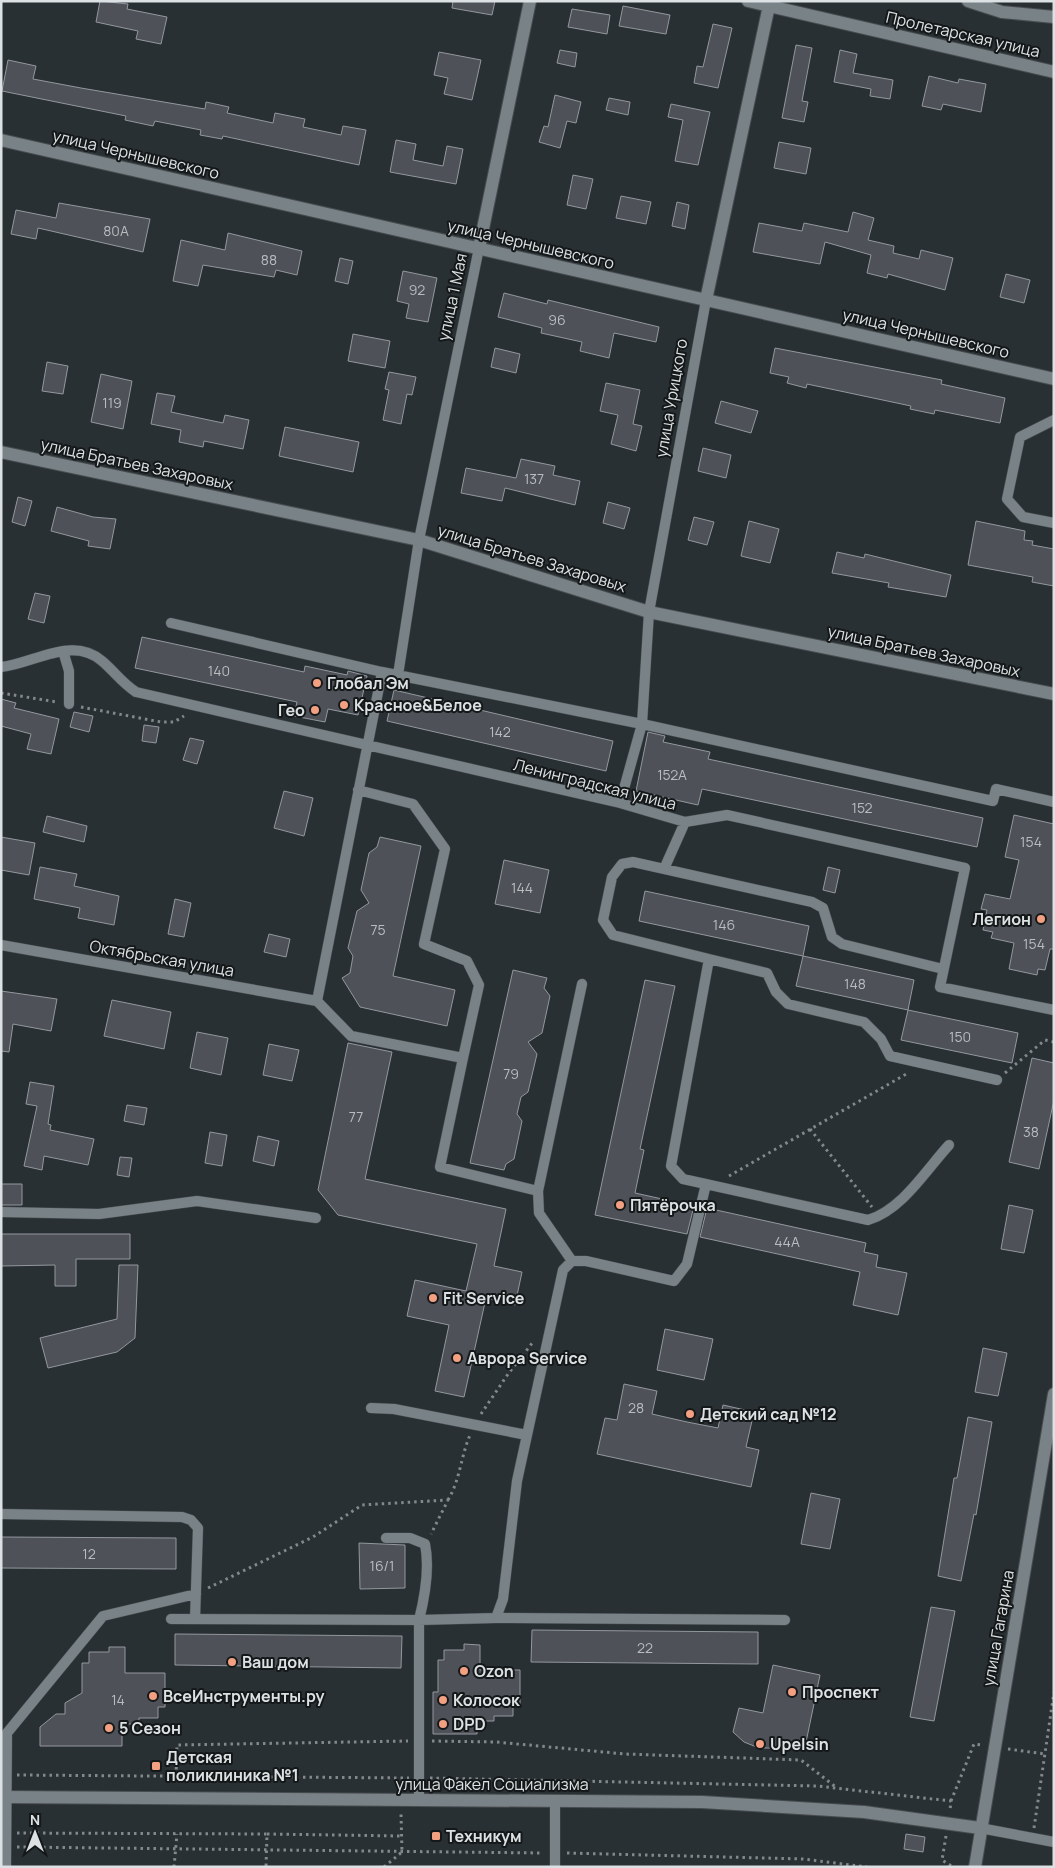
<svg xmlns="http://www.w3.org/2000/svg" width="1055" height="1868" viewBox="0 0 1055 1868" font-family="Manrope,sans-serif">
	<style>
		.building { fill: #4e5158; stroke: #93979e }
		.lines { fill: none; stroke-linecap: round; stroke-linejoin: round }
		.lane-casing { stroke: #474c50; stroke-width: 11 }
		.street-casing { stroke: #474c50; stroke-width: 14 }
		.secondary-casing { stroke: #474c50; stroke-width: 14 }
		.path { stroke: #82888b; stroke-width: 3; stroke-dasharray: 2.5 4; stroke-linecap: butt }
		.lane { stroke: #798286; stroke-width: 10 }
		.street { stroke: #798286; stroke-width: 12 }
		.secondary { stroke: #798286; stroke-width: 12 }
		.poi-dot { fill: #f3a082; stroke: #151819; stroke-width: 2 }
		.labels { text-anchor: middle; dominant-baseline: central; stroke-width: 4; stroke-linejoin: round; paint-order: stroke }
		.number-label { font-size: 14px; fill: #b8bdc0 }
		.street-label { font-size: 16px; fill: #dce1e3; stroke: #151819 }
		.poi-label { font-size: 16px; font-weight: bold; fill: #dce1e3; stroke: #151819; text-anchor: start }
	</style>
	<rect width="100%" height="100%" fill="#293034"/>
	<path class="building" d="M100,1L128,4L127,9L167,17L161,44L136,39L138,31L96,22Z
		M453,1H495L492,15L452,8Z
		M623,6L670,15L666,34L619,26Z
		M572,9L610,15L607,34L568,27Z
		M713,24L732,28L718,88L694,83L697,66L703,67Z
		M796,45L812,48L802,101L808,102L804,122L782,118Z
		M560,50L577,53L575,67L557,63Z
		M840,50L857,54L853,73L893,80L890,99L870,96L871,89L834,82Z
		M439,52L481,60L472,100L444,94L448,78L434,75Z
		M8,60L36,66L33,79L81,88L205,109L206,102L229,107L227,113L273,123L275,113L305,119L303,127L341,135L343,126L366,130L359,165L223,136L222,139L200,135L201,130L155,121L153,126L125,120L126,116L2,91Z
		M929,76L958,83L959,79L986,84L981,112L943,104L941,110L922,106Z
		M555,95L581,102L576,123L567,121L560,148L539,142L544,126L548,127Z
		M609,98L630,102L628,115L606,110Z
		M671,104L710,112L698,165L675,161L683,120L668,117Z
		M396,140L416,144L413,160L443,166L447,146L463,149L456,184L390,172Z
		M779,142L811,148L806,174L774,168Z
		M573,175L593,179L586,209L567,205Z
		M621,196L651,202L646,224L616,218Z
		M677,202L689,205L685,229L672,226Z
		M59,203L150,219L143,252L38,228L36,239L11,234L16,210L56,218Z
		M853,212L874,218L868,240L894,246L893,253L919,259L921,250L953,258L945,290L888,274L887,278L867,273L871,255L825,242L820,264L753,252L759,223L802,231L804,223L848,232Z
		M228,233L302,251L297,275L276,270L274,277L203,265L198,286L173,281L181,240L225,250Z
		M340,258L353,261L348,284L335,281Z
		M403,271L437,278L428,322L406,318L409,304L397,301Z
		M1006,274L1030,280L1024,303L1000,297Z
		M504,293L547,304L548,300L659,327L656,342L614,333L609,358L580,351L582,342L541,333L542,328L498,317Z
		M353,334L390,341L385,368L348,361Z
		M495,348L520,354L516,373L491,367Z
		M775,348L942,380L941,384L1005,398L1000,423L935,410L934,414L910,409L911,406L807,384L806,388L787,383L789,377L770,373Z
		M47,362L68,366L63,394L42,391Z
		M389,372L416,377L412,395L407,394L401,424L383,420L389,390L385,389Z
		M101,374L132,381L123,429L91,422Z
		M606,383L640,390L633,424L642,426L636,451L611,444L618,415L600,411Z
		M157,393L175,396L171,412L223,423L225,415L249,420L243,449L204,441L203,447L179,442L181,430L151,424Z
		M721,401L758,411L751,433L715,423Z
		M285,427L359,442L353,472L279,456Z
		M703,448L731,455L726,478L698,471Z
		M521,459L555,466L553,475L580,481L575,505L505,488L502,501L461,493L466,468L516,478Z
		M18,497L32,501L25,526L12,522Z
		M608,502L630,508L624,529L603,523Z
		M57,507L93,517L116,519L110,549L88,546L89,541L51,531Z
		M694,517L714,522L707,545L688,540Z
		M749,521L779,529L770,563L741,556Z
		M976,521L1025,531L1024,540L1033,541L1032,545L1054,549V586L1032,582L1033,577L968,565Z
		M837,552L864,558L865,554L951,575L946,597L888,587L889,583L832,573Z
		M35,593L50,596L44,623L28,619Z
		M142,637L304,672L305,666L347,675L348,671L367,676L358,715L328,709L325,722L294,716L297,702L135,668Z
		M394,690L613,741L606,771L387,721Z
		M1,699L16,703L14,708L59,719L51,754L27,749L31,734L1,726Z
		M74,712L93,716L89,732L70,727Z
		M144,725L159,727L156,743L142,741Z
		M648,732L665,736L663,742L710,752L708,759L983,818L977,847L702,789L698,805L636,791Z
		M190,738L204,741L197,764L183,760Z
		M284,791L313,798L304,836L274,828Z
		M1014,815L1054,824V949H1050L1045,970L1038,969L1037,975L1009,969L1014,943L991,938L993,932L983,930L987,910L981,909L985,894L1010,899L1019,860L1005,857Z
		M47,816L87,826L84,842L43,832Z
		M1,837L35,843L29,875L1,870Z
		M380,837L421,846L393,976L455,990L447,1026L360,1007L342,978L350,973L353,956L348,948L357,911L369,903L361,890L369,853L377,847Z
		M504,860L549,870L540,913L495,904Z
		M40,867L77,874L74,886L119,896L114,925L78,918L80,908L34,899Z
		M828,867L840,870L835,893L823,890Z
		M645,891L809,926L803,956L639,921Z
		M175,899L191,903L184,937L168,934Z
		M269,934L290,939L286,957L264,952Z
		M803,956L914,980L908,1010L796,986Z
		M513,970L547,978L544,988L550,996L542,1033L528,1042L537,1054L528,1092L521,1097L517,1114L522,1121L514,1159L506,1164L504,1170L470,1163Z
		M645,980L675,986L640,1149L644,1150L635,1193L694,1206L687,1234L595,1215Z
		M1,991L57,999L51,1031L13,1024L9,1052L1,1051Z
		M112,1000L171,1012L164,1049L104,1036Z
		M908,1010L1018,1033L1012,1063L901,1040Z
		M197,1032L228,1038L221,1075L190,1068Z
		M348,1043L392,1052L365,1179L506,1209L494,1266L522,1272L515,1305L486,1298L464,1397L435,1391L449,1325L407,1316L415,1280L466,1291L477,1244L338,1215L318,1190Z
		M269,1044L299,1050L292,1081L263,1075Z
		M1032,1058L1054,1063V1100L1039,1169L1009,1162Z
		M30,1082L54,1086L48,1124L51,1125L50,1130L94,1139L88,1165L44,1156L42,1170L24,1166L37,1106L26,1104Z
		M127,1105L147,1108L144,1125L124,1121Z
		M210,1132L227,1135L222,1166L205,1163Z
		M258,1136L279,1141L274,1166L253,1161Z
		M120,1157L132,1158L129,1177L117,1175Z
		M1,1184H22V1205H1Z
		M1009,1205L1033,1210L1024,1253L1001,1249Z
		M707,1208L866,1243L864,1252L878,1255L876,1267L907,1273L898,1315L853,1305L860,1272L700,1237Z
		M1,1234H130V1259H76V1286H55V1265L1,1266Z
		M119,1265H138L135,1338L117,1352L48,1368L40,1338L117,1319Z
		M665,1329L713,1339L704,1380L657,1370Z
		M983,1348L1007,1353L998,1396L975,1392Z
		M624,1384L657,1391L652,1414L687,1422L718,1428L723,1405L754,1412L746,1447L759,1450L751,1487L597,1454L605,1418L617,1420Z
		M968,1417L992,1422L976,1515L974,1514L961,1581L938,1576L954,1478H957Z
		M811,1493L840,1499L830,1549L801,1544Z
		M1,1537L176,1538V1569L1,1568Z
		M359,1543L405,1545V1588L360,1589Z
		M931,1607L955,1611L934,1721L910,1717Z
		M532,1630L758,1632V1664L531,1662Z
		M175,1634L402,1636L401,1668L175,1665Z
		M464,1644L480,1645V1670H520V1705H513V1716H494V1721H477V1734H433V1692H438V1660H444V1650H464Z
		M109,1647H125V1673H165V1707H158V1718H139V1724H122V1746H40V1727L56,1714H65V1703L82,1693V1663H89V1652H109Z
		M773,1665L820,1675L805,1747L787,1743L774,1748H759L744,1742L733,1732L739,1708L763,1713Z
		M906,1834L925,1837L923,1852L904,1849Z"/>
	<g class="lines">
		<g class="lane-casing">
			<path id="lane" d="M1054,420L1020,437L1007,499L1023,517L1054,523
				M171,623L382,672L317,1001
				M63,651L69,671V704
				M1,667C33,664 72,635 102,661C114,671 122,683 136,692L620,803L685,822L727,815L965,868L940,987L1054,1010
				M382,672L642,724L993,801L996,789L1054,802
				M398,675L419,540L479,248
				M620,803L642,724L649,612L706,300
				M664,869L685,822
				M1,945L317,1001
				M709,959L767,973L776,992L788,1004L864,1022L881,1039L890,1056L997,1080
				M943,969L842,944L832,937L823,908L812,902L633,862L622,864L612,877L603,920L613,935L709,959L671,1166L683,1179L868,1220C902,1210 926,1170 949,1145
				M317,1001L351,1036L463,1058L479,985L467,961L424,944L445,849L413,804L358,790
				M463,1058L440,1167L538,1191L582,984
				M538,1191L539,1213L572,1261
				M1,1212L99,1214L197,1201L316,1218
				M371,1408L394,1409L527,1435
				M1,1514L182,1517L191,1520L198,1528L195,1619
				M496,1618L785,1620
				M171,1619L419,1620C425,1596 430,1568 425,1544L410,1538H386
				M419,1800V1620L496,1618L503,1599L517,1481L563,1270L572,1261H586L674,1281L687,1264L706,1184
				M555,1801V1867
				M980,1828L1054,1842
				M6,1867L7,1733L103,1616L196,1594"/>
		</g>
		<g class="street-casing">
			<path id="street" d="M748,1L1054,72
				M968,1L1002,12L1054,17
				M1,140L1054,379
				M479,248L530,1
				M706,300L770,1"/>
		</g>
		<g class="secondary-casing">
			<path id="secondary" d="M1,452L419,540L649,612L1054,694
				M1,1797L702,1802L864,1812L980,1828
				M975,1867L1054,1394"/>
		</g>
		<path class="path" d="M1,693L57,702
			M81,707L161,722H174L184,716
			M1005,1073L1045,1040L1054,1042
			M810,1129L872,1207
			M729,1176L908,1073
			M481,1414L508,1374L533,1342
			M448,1500C460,1480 461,1456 470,1435
			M208,1588L313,1537L362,1505L448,1500L431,1534
			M432,1741L496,1742L625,1754L801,1760L837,1788
			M1008,1749L1045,1754
			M17,1775L409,1778
			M176,1776L177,1745L408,1741
			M430,1778L817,1786L951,1801L950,1810
			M951,1801L974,1744L982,1745
			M1034,1828L1054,1692
			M17,1833L267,1834L266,1867
			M267,1834L401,1836
			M946,1836L942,1860L953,1867
			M17,1847L543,1853
			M567,1853L803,1859L867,1867
			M174,1867L177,1834
			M384,1867L402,1852L401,1813"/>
		<use href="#lane" class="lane"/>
		<use href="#street" class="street"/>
		<use href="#secondary" class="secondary"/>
	</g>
	<g class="poi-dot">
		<circle cx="317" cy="683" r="5"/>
		<circle cx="344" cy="705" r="5"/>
		<circle cx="315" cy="710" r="5"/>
		<circle cx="1041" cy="919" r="5"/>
		<circle cx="620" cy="1205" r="5"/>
		<circle cx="433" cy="1298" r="5"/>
		<circle cx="457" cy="1358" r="5"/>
		<circle cx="690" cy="1414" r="5"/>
		<circle cx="232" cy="1662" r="5"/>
		<circle cx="464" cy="1671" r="5"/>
		<circle cx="792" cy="1692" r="5"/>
		<circle cx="153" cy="1696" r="5"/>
		<circle cx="443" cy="1700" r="5"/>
		<circle cx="443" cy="1724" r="5"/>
		<circle cx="109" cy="1728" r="5"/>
		<circle cx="760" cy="1744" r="5"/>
		<rect x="151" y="1761" width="10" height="10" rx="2.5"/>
		<rect x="431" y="1831" width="10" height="10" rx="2.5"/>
	</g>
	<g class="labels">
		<g class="number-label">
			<text x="116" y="230">80А</text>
			<text x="269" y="259">88</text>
			<text x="417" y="289">92</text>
			<text x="557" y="319">96</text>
			<text x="112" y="402">119</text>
			<text x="534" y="478">137</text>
			<text x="219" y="670">140</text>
			<text x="500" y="731">142</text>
			<text x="672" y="774">152А</text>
			<text x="862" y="807">152</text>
			<text x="1031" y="841">154</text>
			<text x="522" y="887">144</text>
			<text x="724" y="924">146</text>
			<text x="378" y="929">75</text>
			<text x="1034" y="943">154</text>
			<text x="855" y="983">148</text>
			<text x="960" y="1036">150</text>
			<text x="511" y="1073">79</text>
			<text x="356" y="1116">77</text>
			<text x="1031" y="1131">38</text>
			<text x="787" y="1241">44А</text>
			<text x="636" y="1407">28</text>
			<text x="89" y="1553">12</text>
			<text x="382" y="1565">16/1</text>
			<text x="645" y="1647">22</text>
			<text x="118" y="1699">14</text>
		</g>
		<g class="street-label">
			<text transform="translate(963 34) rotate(13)">Пролетарская улица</text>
			<text transform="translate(136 154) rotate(13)">улица Чернышевского</text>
			<text transform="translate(531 244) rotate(13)">улица Чернышевского</text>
			<text transform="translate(452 297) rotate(-78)">улица 1 Мая</text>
			<text transform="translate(926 333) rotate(13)">улица Чернышевского</text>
			<text transform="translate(671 398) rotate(-80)">улица Урицкого</text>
			<text transform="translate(137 464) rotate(12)">улица Братьев Захаровых</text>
			<text transform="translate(532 558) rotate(17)">улица Братьев Захаровых</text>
			<text transform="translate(924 651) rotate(12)">улица Братьев Захаровых</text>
			<text transform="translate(595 784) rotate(14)">Ленинградская улица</text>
			<text transform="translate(162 958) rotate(10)">Октябрьская улица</text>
			<text transform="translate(998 1628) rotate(-80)">улица Гагарина</text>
			<text x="492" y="1784">улица Факел Социализма</text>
		</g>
		<g class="poi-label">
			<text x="327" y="683">Глобал Эм</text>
			<text x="354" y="705">Красное&amp;Белое</text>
			<text x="305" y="710" text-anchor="end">Гео</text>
			<text x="1031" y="919" text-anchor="end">Легион</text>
			<text x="630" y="1205">Пятёрочка</text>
			<text x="443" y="1298">Fit Service</text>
			<text x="467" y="1358">Аврора Service</text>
			<text x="700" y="1414">Детский сад №12</text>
			<text x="242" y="1662">Ваш дом</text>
			<text x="474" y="1671">Ozon</text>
			<text x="802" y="1692">Проспект</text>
			<text x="163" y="1696">ВсеИнструменты.ру</text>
			<text x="453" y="1700">Колосок</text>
			<text x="453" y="1724">DPD</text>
			<text x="119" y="1728">5 Сезон</text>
			<text x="770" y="1744">Upelsin</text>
			<text x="166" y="1757">Детская<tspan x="166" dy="18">поликлиника №1</tspan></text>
			<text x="446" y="1836">Техникум</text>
		</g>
	</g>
	<rect width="1055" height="1868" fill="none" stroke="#dce1e3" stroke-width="5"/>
	<g transform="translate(35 1833)" stroke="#151819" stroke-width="4" paint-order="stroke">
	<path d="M0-4L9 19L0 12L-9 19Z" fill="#dce1e3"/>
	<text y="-8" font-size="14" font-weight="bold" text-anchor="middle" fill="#dce1e3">N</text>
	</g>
</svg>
